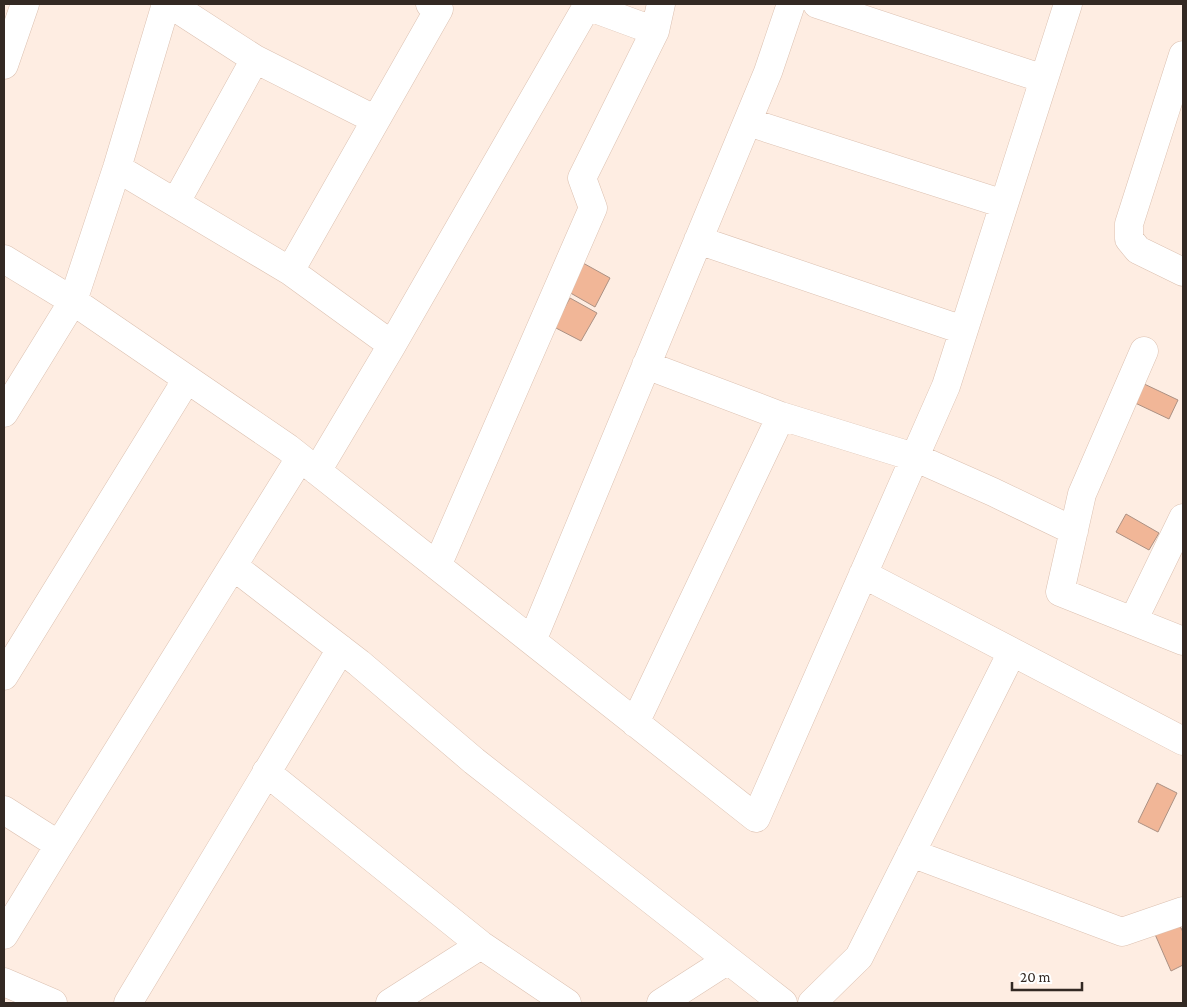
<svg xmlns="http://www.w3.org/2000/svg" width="1187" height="1007" viewBox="0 0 1187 1007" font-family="'Crimson Pro',serif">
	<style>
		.building { fill: #f1b697; stroke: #ac9183 }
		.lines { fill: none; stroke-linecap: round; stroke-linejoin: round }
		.minor-casing { stroke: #dcc1b1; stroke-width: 29 }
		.minor { stroke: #fff; stroke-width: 28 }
	</style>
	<rect width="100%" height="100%" fill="#feede2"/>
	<path class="building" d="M583,263L610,278L595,307L567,291Z
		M570,298L597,313L581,341L554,327Z
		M1140,382L1178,400L1169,419L1131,401Z
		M1126,514L1159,533L1149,550L1116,532Z
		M1157,783L1177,793L1158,832L1138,822Z
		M1178,922L1183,932V965L1171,971L1154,932Z"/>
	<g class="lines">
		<g class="minor-casing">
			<path id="minor" d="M170,4L255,59L376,120
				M430,4L439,9L290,271L392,345L587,6L655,31L582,178L593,208L437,566
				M817,4L1044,79
				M655,31L661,4
				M1183,55L1129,224V239L1138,250L1183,272
				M4,65L25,4
				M748,122L1004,204
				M117,168L290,271
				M176,202L255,59
				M698,240L963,330
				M4,259L73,301L288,448L756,818L946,386L1068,4
				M1144,351L1082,494L1060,592L1183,641
				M646,365L781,416L914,457L993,492L1074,531
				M4,413L73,301L117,168L166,4
				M317,471L392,345
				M233,566L359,663L474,761L783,1003
				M863,574L1183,741
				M1133,621L1183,518
				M532,641L768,72L791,4
				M4,676L187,379
				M635,723L781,416
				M266,772L481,945L567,1003
				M4,810L59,845L300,458
				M911,853L1122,932L1183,911
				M4,935L59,845
				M4,982L53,1003
				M128,1003L341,649
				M390,1003L481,945
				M661,1003L728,960
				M812,1003L859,957L1012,652"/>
		</g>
		<use href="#minor" class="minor"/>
	</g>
	<rect width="1187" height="1007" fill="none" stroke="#332923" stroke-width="10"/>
	<path d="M1012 982v8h70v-8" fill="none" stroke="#332923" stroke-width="2.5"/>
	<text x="1020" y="982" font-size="15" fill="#332923" stroke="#ffffff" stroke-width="4" paint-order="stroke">20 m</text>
</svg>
